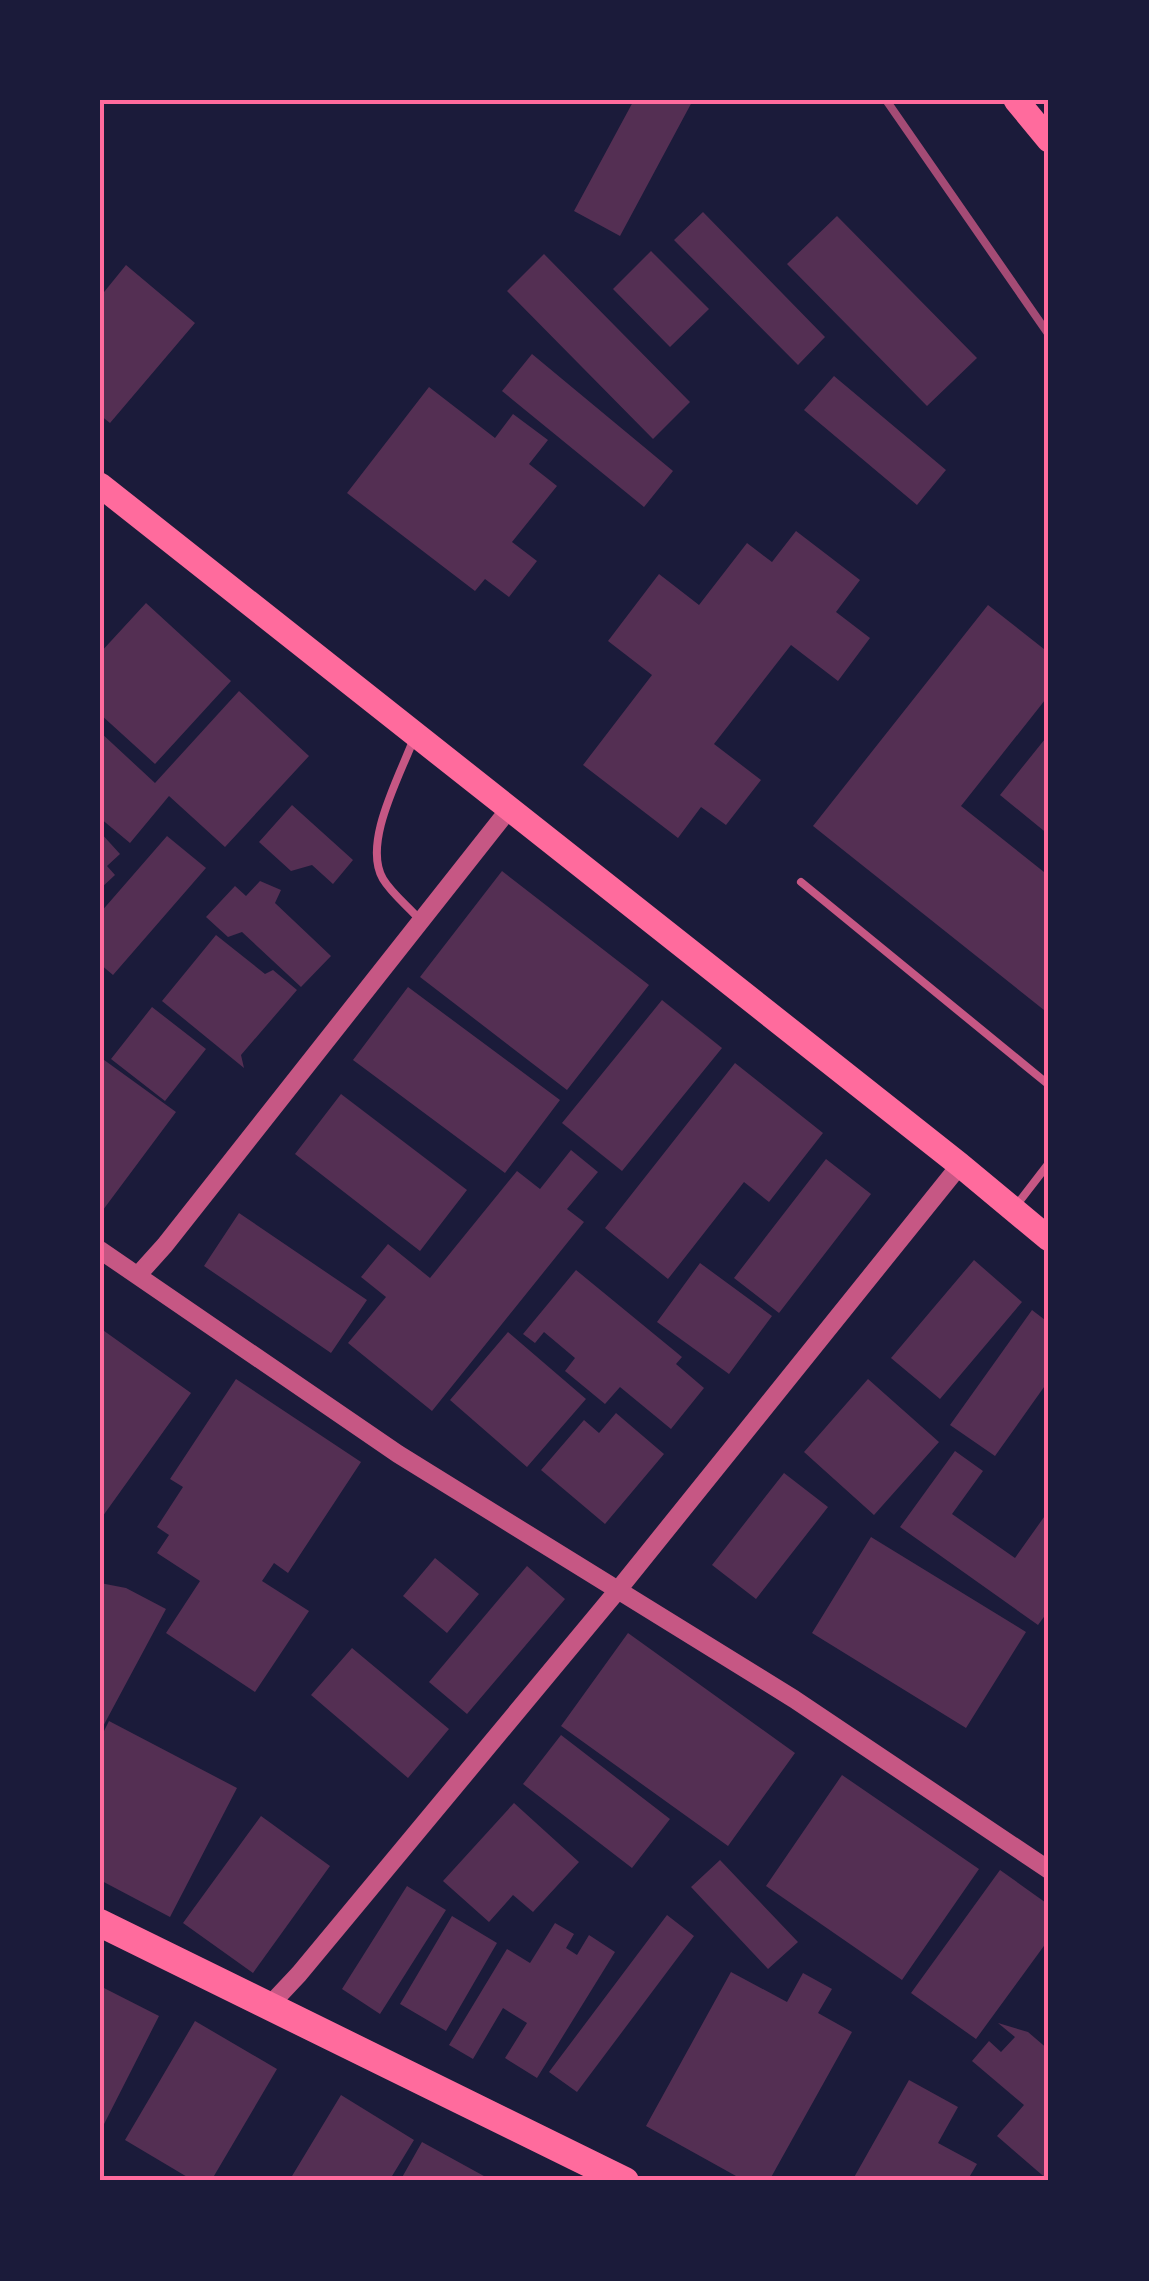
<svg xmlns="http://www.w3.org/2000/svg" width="1149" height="2281" viewBox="0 0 1149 2281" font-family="Arial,sans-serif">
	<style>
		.building { fill: #542f53 }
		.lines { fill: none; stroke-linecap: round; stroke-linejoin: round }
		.service { stroke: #c65784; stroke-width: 8 }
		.tertiary { stroke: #c65784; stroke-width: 18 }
		.primary { stroke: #ff6b9d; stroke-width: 25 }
		.trunk { stroke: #ff6b9d; stroke-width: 28 }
		.rail { stroke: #a44b75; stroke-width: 8 }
		.neatline { fill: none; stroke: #ff6b9d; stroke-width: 4 }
	</style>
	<rect width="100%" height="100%" fill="#1b1b3a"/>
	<path class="building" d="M634,100H693L620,236L574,211Z
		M703,212L825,337L798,365L674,240Z
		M837,216L977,358L927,406L787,264Z
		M651,251L709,309L670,347L613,289Z
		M544,254L690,402L653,439L507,291Z
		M126,265L195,323L110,423L100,415V297Z
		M532,354L673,471L644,507L502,391Z
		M834,376L946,470L917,505L804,410Z
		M429,387L495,438L513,414L548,440L529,464L557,486L512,542L537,561L509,597L485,579L475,591L347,493Z
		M796,531L860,580L836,612L870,638L838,681L791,645L714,744L761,780L726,825L701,807L678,838L583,765L652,675L608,641L659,574L699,605L747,543L772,562Z
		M146,603L231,681L155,764L100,714V653Z
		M988,605L1049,653V695L961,806L1049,876V1014L813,826Z
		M239,691L309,756L225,847L169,796L130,843L100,818V732L155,783Z
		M1049,734V835L1000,795Z
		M292,805L353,860L333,884L312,865L291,871L259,842Z
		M100,832L120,854L107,866L115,875L100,889Z
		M167,836L206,868L113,975L100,964V913Z
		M502,871L649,985L567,1090L420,977Z
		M260,881L281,890L275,903L331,956L301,987L242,932L228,937L206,917L235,886L246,896Z
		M216,935L265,974L273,970L297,990L241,1055L244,1068L162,1001Z
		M408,987L560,1100L505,1173L353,1060Z
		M662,1000L722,1048L622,1171L562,1123Z
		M152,1007L206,1049L165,1101L111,1059Z
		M100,1057L176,1112L100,1214Z
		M735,1063L823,1133L769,1202L744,1182L668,1279L605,1228Z
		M341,1094L467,1190L420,1251L295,1154Z
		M571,1150L598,1172L567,1209L584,1222L432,1411L348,1343L386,1297L361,1277L388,1244L430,1278L517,1171L540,1189Z
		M826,1159L871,1194L779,1313L734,1278Z
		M239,1213L367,1300L331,1353L204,1266Z
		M974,1260L1022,1302L940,1399L891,1358Z
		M700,1263L772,1316L729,1374L657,1322Z
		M576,1270L682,1357L676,1364L704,1388L671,1429L620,1387L605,1404L565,1371L575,1358L544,1332L535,1343L523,1334Z
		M1032,1310L1049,1323V1380L995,1456L950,1425Z
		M100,1328L191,1393L100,1520Z
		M508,1332L586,1399L527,1467L450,1400Z
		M236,1379L361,1462L288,1573L274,1563L262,1581L309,1611L255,1692L166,1633L200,1581L157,1553L169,1535L157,1527L183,1487L170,1479Z
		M868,1379L939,1442L874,1515L804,1452Z
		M616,1413L664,1454L605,1524L541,1470L584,1420L599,1433Z
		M955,1451L983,1471L952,1514L1015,1558L1049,1510V1610L1038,1625L900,1527Z
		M784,1473L828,1507L756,1599L712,1565Z
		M871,1537L1026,1632L966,1728L812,1633Z
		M435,1558L479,1594L447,1633L403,1596Z
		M527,1566L565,1599L467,1714L429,1682Z
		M100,1583L126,1588L166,1609L100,1732Z
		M628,1633L795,1753L728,1846L561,1726Z
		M352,1648L449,1729L408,1778L311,1695Z
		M109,1721L237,1788L170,1917L100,1880V1739Z
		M561,1735L670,1819L632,1868L523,1784Z
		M842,1775L979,1869L902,1980L766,1886Z
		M514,1803L579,1862L533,1912L513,1895L489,1922L443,1881Z
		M261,1816L330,1866L253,1973L183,1923Z
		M720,1860L798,1942L768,1969L691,1887Z
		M1000,1870L1049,1905V1939L976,2039L911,1993Z
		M407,1886L446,1910L380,2014L342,1989Z
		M667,1915L694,1936L577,2092L549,2072Z
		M452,1916L497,1943L446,2031L400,2004Z
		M555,1923L574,1934L566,1948L577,1955L589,1935L615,1952L537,2078L505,2058L527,2023L503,2008L473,2059L449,2045L507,1949L530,1963Z
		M731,1972L787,2002L803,1973L832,1989L818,2013L852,2032L769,2181H745L646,2126Z
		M100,1986L159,2016L100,2132V2057L104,2049L100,2047Z
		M195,2021L277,2069L211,2181H194L125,2140Z
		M998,2023L1028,2032L1049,2050V2181L997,2136L1024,2105L972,2061L989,2041L1001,2052L1015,2037Z
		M909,2080L958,2107L938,2143L977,2164L967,2181H852Z
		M341,2095L414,2140L389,2181H289Z
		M422,2142L493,2181H400Z"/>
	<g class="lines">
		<path class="service" d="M414,738C400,776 362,843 383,879C392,894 409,907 420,920
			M801,882L1049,1085
			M1015,1207L1049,1163"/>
		<path class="tertiary" d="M100,1250L398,1454L794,1699L1049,1870
			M138,1275L165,1245L510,808
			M268,2007L299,1974L618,1590L960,1165"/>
		<path class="primary" d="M1016,100L1049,140
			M100,485L960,1165L1049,1239"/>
		<path class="trunk" d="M100,1923L625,2181"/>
		<path class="rail" d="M886,100L1049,335"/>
	</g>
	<rect width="1149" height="2281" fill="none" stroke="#1b1b3a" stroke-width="205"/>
	<rect x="102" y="102" width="944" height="2076" class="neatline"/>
</svg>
